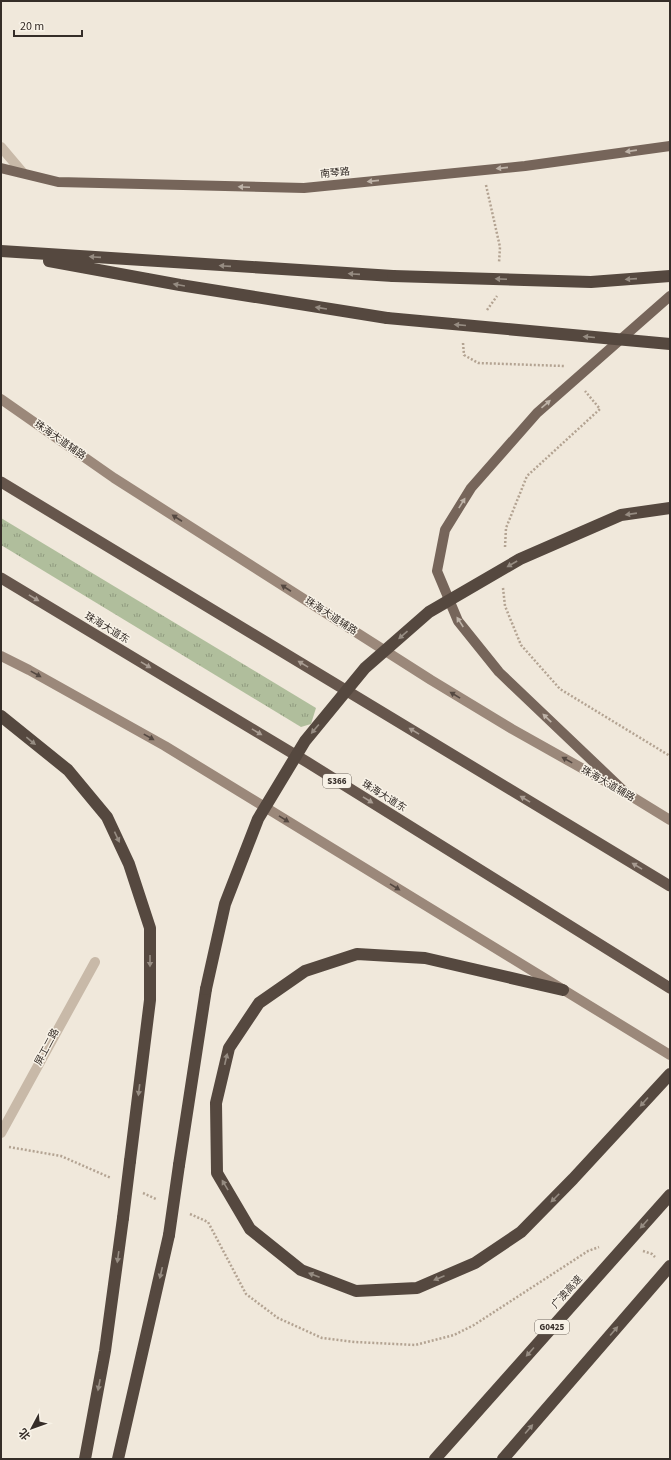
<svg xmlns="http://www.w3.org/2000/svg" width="671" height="1460" viewBox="0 0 671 1460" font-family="'Source Sans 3','Noto Sans SC',sans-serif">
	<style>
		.grass { fill: url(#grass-tufts) }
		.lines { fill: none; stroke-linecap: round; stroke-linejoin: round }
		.path { stroke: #b3a392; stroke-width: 2.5; stroke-dasharray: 2 2; stroke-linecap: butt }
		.minor { stroke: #c8b9a8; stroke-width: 10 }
		.tertiary { stroke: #c8b9a8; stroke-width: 10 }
		.secondary { stroke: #9b887a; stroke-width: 10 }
		.primary { stroke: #76655a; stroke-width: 10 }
		.trunk { stroke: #66564c; stroke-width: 11 }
		.motorway { stroke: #55483f; stroke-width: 12 }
		.motorway-bridge { stroke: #55483f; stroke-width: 12 }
		.oneway { fill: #beb3a8 }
		.oneway2 { fill: #968c82 }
		.oneway3 { fill: #544841 }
		.oneway4 { fill: #a89c92 }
		.labels { text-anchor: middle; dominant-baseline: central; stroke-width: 3; stroke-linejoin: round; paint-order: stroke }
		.shield { fill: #f8f2e7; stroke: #706861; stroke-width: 1 }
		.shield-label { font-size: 9px; font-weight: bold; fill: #352d28 }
		.street-label { font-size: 10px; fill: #352d28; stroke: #f8f2e7 }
	</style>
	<defs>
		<pattern id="grass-tufts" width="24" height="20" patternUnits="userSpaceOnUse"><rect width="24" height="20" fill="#b0be9c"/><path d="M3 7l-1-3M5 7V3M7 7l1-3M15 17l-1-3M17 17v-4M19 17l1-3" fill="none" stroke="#909b7f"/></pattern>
	</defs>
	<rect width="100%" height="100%" fill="#f0e8db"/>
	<path class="grass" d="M1,518L316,708L311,724L301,727L1,545Z"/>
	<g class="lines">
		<path class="path" d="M486,185L500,247L499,263
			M487,310L497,296
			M463,343L464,355L478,363L564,366L565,367
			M505,547L506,528L527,476L600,409L585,391
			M503,588L505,606L521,645L560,689L670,756
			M9,1147L61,1156L111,1178
			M143,1193L156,1199
			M190,1214L208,1222L246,1294L278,1318L322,1338L355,1342L415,1345L454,1335L474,1325L588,1251L599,1247
			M643,1251L652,1254L655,1257"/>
		<path class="minor" d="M1,147L23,173"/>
		<path class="tertiary" d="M1,1133L95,962"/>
		<path class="secondary" d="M1,399L114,478L431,680L512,729L626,793L670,820
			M1,656L29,670L165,746L670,1055"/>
		<path class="primary" d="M1,168L58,182L304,188L525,166L670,146
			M626,793L499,672L458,621L437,571L445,530L471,488L537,413L670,296"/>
		<path class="trunk" d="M1,482L670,886
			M1,578L307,762L670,988"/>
		<path class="motorway" d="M1,251L393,276
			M49,261L180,285L387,318
			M1,716L68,770L107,817L129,864L150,928V1000L130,1161
			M563,990L425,958L357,954L305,971L259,1003L229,1048L216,1103L217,1173L250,1229L301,1270L356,1291L417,1288L475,1263L521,1232L573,1179L670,1074
			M179,1165L206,989
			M85,1459L105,1351L123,1218
			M118,1459L169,1235"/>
		<path class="motorway-bridge" d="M393,276L591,282L670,276
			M387,318L670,344
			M206,989L225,904L258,819L305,741L365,668L429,612L520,559L621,515L670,508
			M123,1218L130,1161
			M169,1235L179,1165
			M435,1459L670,1195
			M503,1459L670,1266"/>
	</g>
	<defs><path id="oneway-solid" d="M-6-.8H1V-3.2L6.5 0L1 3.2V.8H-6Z"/></defs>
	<g class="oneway">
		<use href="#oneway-solid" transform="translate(631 151) rotate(172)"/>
		<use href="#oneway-solid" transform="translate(502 168) rotate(174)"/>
		<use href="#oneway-solid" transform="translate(373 181) rotate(174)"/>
		<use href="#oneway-solid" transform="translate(244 187) rotate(-178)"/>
		<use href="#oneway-solid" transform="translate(546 404) rotate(-41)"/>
		<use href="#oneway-solid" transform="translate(462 503) rotate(-58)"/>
		<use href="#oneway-solid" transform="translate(460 622) rotate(-123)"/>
		<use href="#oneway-solid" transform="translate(547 718) rotate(-136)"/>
	</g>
	<g class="oneway2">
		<use href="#oneway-solid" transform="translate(95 257) rotate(-176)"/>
		<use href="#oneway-solid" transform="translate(225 266) rotate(-176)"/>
		<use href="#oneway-solid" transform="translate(354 274) rotate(-176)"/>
		<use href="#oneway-solid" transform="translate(501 279) rotate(-178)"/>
		<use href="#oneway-solid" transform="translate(631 279) rotate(176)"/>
		<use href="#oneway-solid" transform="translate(179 285) rotate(-170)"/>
		<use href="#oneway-solid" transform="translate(321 308) rotate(-171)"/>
		<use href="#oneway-solid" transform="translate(460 325) rotate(-175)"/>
		<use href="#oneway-solid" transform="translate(589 337) rotate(-175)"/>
		<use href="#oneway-solid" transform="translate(631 514) rotate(172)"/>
		<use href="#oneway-solid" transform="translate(512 564) rotate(150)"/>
		<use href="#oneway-solid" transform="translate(403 635) rotate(139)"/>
		<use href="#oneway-solid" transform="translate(315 729) rotate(130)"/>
		<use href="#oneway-solid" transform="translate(31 741) rotate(39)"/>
		<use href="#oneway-solid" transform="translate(117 837) rotate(65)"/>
		<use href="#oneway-solid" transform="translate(150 961) rotate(90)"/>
		<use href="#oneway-solid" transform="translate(226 1059) rotate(-77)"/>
		<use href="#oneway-solid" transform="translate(139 1090) rotate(97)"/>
		<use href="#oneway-solid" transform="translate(644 1102) rotate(132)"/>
		<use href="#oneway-solid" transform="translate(225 1185) rotate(-121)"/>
		<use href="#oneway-solid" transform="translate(555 1198) rotate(135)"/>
		<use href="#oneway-solid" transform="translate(644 1224) rotate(132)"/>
		<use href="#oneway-solid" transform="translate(118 1257) rotate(98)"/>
		<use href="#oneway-solid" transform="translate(161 1273) rotate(103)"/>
		<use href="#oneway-solid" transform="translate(314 1275) rotate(-159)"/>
		<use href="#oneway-solid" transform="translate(439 1278) rotate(157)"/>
		<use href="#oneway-solid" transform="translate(614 1331) rotate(-49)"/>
		<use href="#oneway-solid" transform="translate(530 1352) rotate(132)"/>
		<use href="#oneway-solid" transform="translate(99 1385) rotate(101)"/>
		<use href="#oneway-solid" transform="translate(529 1429) rotate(-49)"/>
	</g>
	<g class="oneway3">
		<use href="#oneway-solid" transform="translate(177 518) rotate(-147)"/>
		<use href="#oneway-solid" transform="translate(286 588) rotate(-147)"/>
		<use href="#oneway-solid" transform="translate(36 674) rotate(29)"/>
		<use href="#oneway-solid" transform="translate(455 695) rotate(-149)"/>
		<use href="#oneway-solid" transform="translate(149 737) rotate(29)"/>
		<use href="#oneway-solid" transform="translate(567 760) rotate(-151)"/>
		<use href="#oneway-solid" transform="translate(284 819) rotate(32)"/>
		<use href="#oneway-solid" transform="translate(395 887) rotate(32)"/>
	</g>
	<g class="oneway4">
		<use href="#oneway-solid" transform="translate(34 598) rotate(31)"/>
		<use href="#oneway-solid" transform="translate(303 664) rotate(-149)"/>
		<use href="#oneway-solid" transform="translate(146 665) rotate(31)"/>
		<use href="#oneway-solid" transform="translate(414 731) rotate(-149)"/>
		<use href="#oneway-solid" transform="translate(257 732) rotate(31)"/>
		<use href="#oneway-solid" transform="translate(525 799) rotate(-149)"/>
		<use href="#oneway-solid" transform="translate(368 800) rotate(32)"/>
		<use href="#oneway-solid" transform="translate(637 866) rotate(-149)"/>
	</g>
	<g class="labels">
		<g class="shield">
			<rect x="323" y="774" width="28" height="14" rx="3"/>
			<rect x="535" y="1320" width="34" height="14" rx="3"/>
		</g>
		<g class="shield-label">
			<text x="337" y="781">S366</text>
			<text x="552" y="1327">G0425</text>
		</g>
		<g class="street-label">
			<text transform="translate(335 173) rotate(-6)">南琴路</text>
			<text transform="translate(60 440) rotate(35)">珠海大道辅路</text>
			<text transform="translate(331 616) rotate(33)">珠海大道辅路</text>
			<text transform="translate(107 628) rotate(31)">珠海大道东</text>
			<text transform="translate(608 784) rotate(30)">珠海大道辅路</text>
			<text transform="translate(384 796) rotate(32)">珠海大道东</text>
			<text transform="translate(47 1047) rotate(-62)">屏工二路</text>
			<text transform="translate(567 1292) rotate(-48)">广澳高速</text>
		</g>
	</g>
	<rect width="671" height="1460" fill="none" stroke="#352d28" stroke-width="4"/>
	<g transform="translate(32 1428) rotate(229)" stroke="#f8f2e7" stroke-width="3" paint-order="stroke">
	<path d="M0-3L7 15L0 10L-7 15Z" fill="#352d28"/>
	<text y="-6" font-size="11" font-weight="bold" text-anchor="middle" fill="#352d28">北</text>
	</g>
	<path d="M14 30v6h68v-6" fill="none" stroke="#352d28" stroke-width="2"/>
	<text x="20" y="30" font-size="12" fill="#352d28" stroke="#f8f2e7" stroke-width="3" paint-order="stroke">20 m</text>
</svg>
